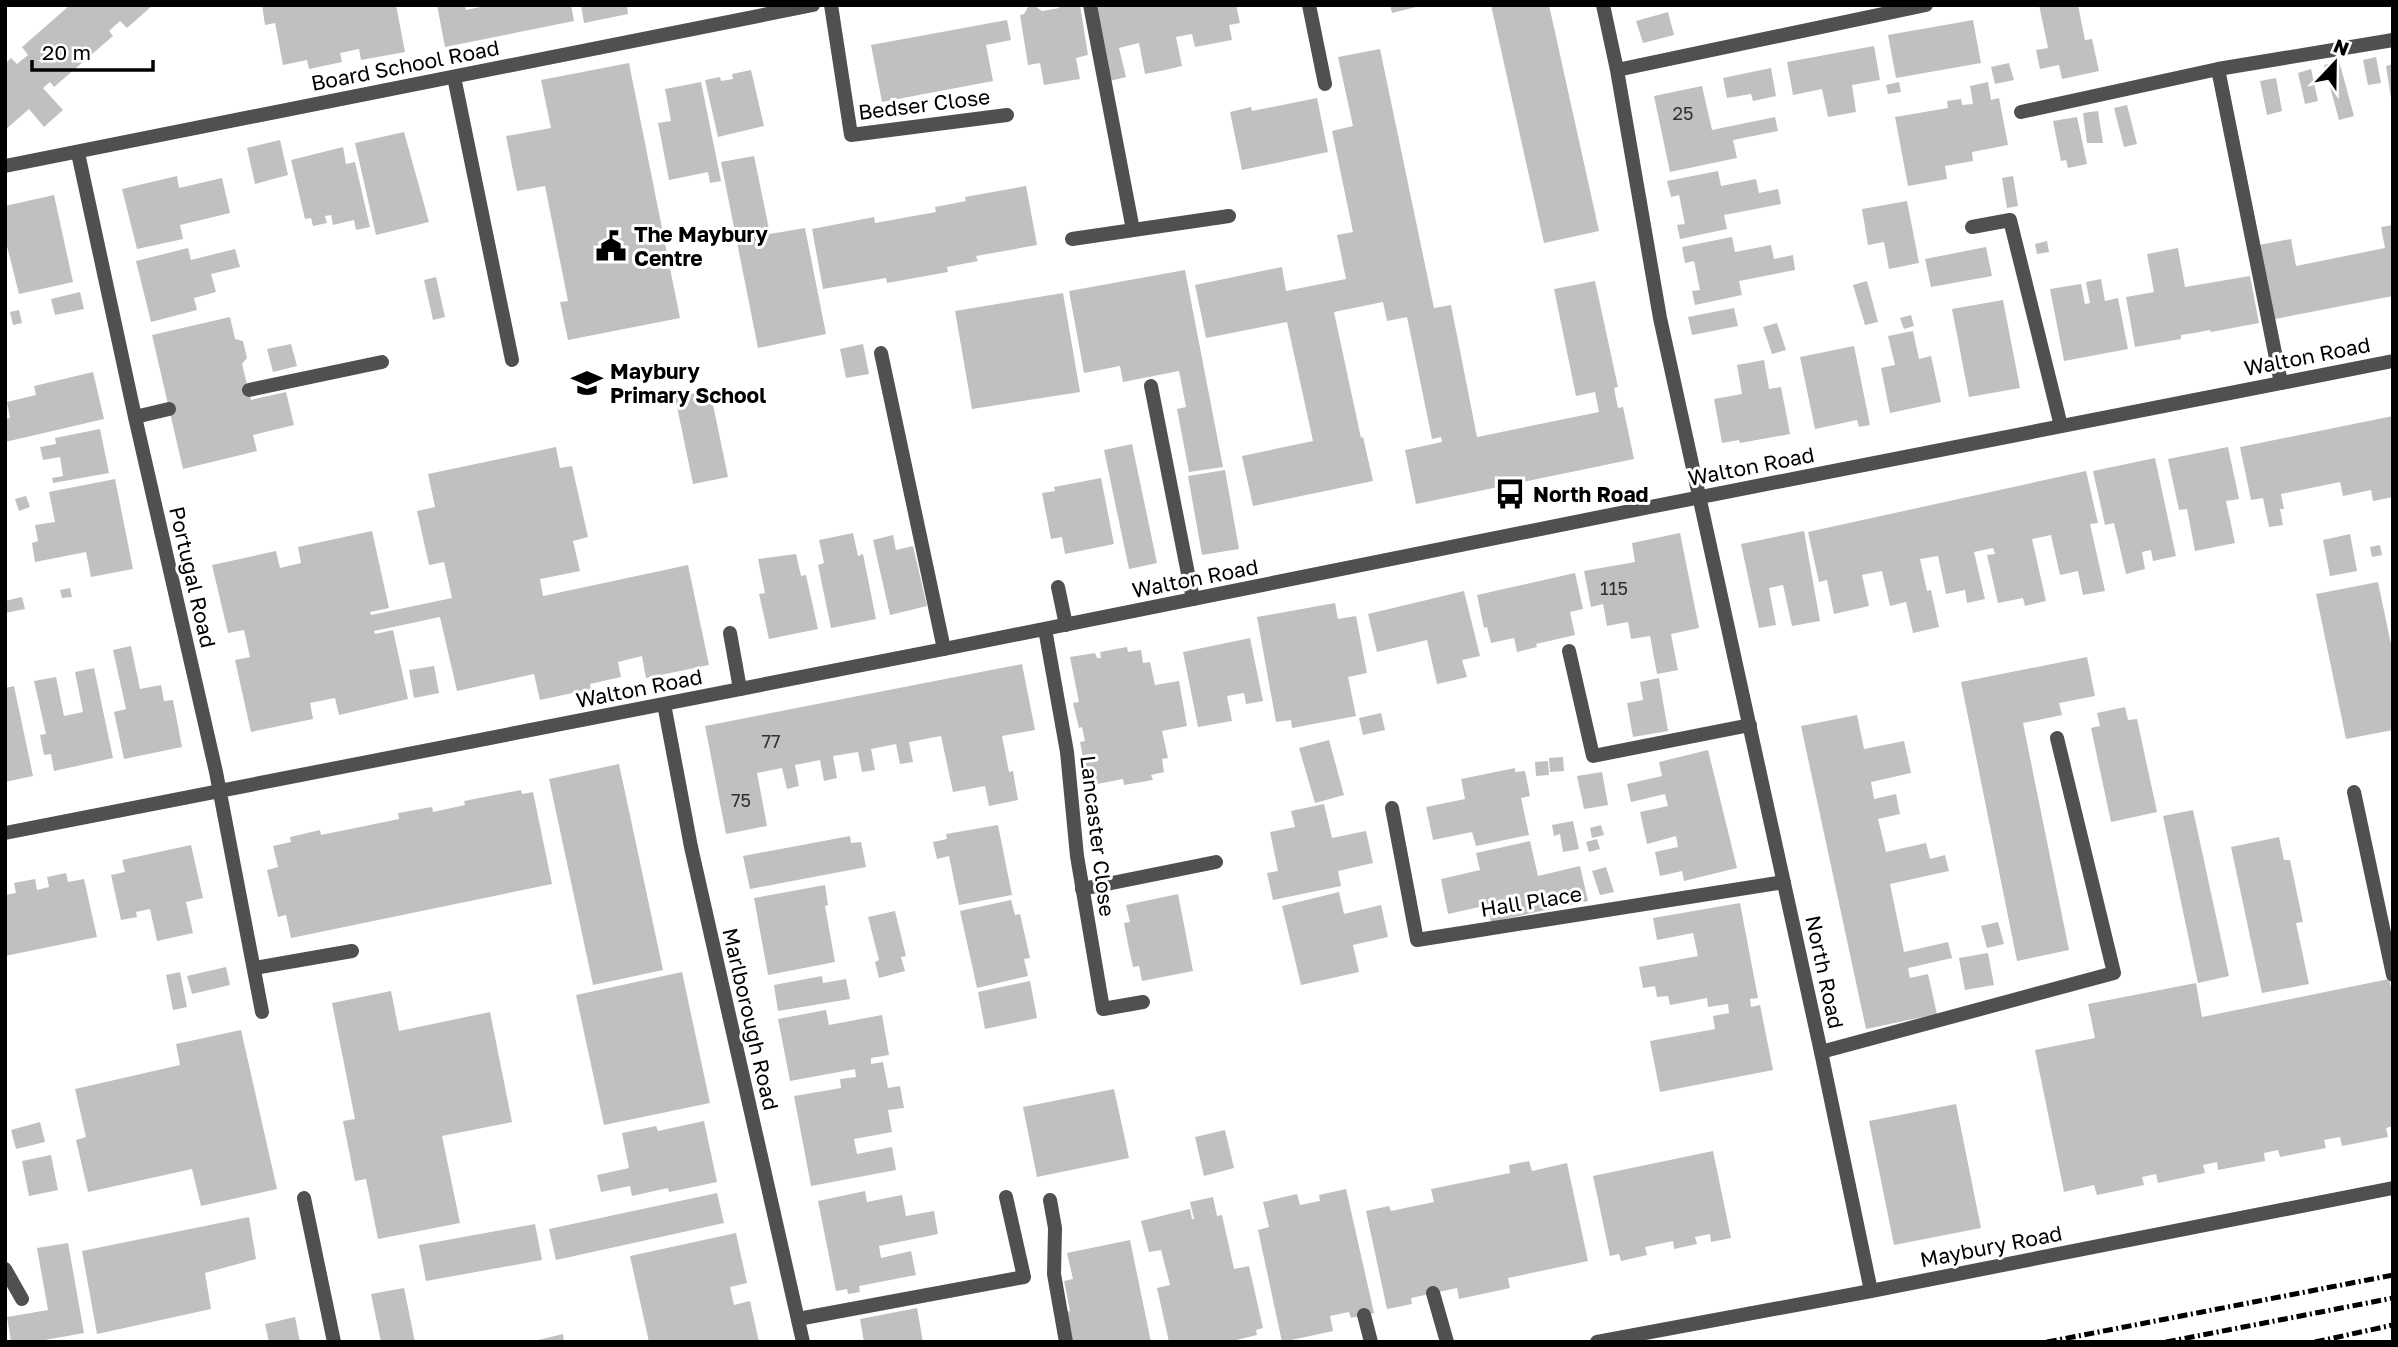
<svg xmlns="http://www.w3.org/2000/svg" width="2398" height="1347" viewBox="0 0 2398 1347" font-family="'Golos Text',sans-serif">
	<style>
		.building { fill: #c0c0c0 }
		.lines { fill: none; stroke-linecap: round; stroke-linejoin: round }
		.service { stroke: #505050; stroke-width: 14 }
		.minor { stroke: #505050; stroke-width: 14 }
		.tertiary { stroke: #505050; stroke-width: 14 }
		.rail { stroke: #000; stroke-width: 5; stroke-dasharray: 10 3.5 2 3.5; stroke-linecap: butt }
		.labels { text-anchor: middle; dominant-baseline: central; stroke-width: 6; stroke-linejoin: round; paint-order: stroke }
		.number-label { font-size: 18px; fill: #303030 }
		.street-label { font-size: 21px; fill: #000; stroke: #fff }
		.poi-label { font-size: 21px; font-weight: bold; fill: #000; stroke: #fff; text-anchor: start }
	</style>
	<rect width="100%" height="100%" fill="#fff"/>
	<path class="building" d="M70,5H153L127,28L120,21L109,31L113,36L54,87L50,82L43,88L63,110L44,127L29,109L5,130V64L11,58L17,64L28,55L22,47Z
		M262,5H396L405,52L361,60L359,49L340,53L342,62L309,69L307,60L283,65L275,23L265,25Z
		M437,5H465L466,10L490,5H571L574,21L445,47Z
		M581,5H627L628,14L584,23Z
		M1060,5H1080L1088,55L1076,58L1080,79L1044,85L1040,63L1028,65L1020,15L1024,14L1028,7H1036L1042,11L1059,8Z
		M1095,5H1236L1240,23L1229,25L1232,40L1195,47L1192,34L1176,37L1182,66L1165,70L1145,74L1139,43L1119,48L1126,77L1110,81Z
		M1390,5H1420V6L1392,13Z
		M1491,5H1549L1599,231L1544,243Z
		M2039,5H2078L2085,40L2092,39L2099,71L2062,79L2059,65L2040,69L2036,50L2048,48Z
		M1668,12L1674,35L1643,43L1636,21Z
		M1007,20L1011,40L986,45L993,81L882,102L871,45Z
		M1973,20L1981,63L1896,78L1888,35Z
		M1874,46L1880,80L1852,85L1856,112L1828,117L1822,89L1793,95L1787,62Z
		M1380,49L1434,308L1451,305L1477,437L1599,412L1595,392L1576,396L1554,289L1595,281L1618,387L1614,388L1618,408L1623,407L1634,459L1416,504L1405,450L1442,442L1441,437L1432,439L1407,317L1387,321L1383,302L1334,312L1361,438L1363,437L1373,481L1253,506L1242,456L1313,441L1287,322L1206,338L1195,285L1282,267L1286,291L1346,279L1337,235L1353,232L1332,131L1353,126L1338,57Z
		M2376,57L2381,83L2368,85L2363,60Z
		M2339,61L2354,116L2339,120L2324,65Z
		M629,63L680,318L568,340L560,302L568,301L545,186L517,191L506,136L551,128L541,80Z
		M2009,63L2014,80L1995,84L1991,67Z
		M2393,64V98H2391L2386,66Z
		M1771,68L1776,96L1753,101L1751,94L1727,98L1723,78Z
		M2311,69L2318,101L2305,104L2298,73Z
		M751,70L764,126L718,137L705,80L720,77L721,81L733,79L732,74Z
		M2276,78L2282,111L2267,115L2260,81Z
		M701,82L721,181L710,183L708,172L669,180L658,123L671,121L665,89Z
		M1899,82L1901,92L1888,94L1886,85Z
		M1988,82L1991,100L1999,98L2008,145L1972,152L1973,161L1945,166L1947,179L1908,186L1895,117L1948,108L1947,101L1961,99L1962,105L1973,104L1970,86Z
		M1702,86L1712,130L1775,117L1778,131L1733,140L1737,158L1670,172L1654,96Z
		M1317,98L1328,152L1242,170L1230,112L1251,107L1252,111Z
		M2127,105L2137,144L2124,147L2114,108Z
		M2098,111L2103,143H2087L2083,113Z
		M2077,117L2087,164L2068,168L2066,160L2061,161L2053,121Z
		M404,132L429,222L376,235L355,143Z
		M280,140L288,175L255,184L247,148Z
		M343,147L346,164L355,162L370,227L356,230L354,220L333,225L331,215L325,216L327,223L313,226L311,218L305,219L291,160Z
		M754,156L770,234L805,228L826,334L758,348L721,162Z
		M1718,171L1721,186L1756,179L1759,193L1778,189L1781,204L1724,215L1727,229L1680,239L1677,225L1685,224L1679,195L1671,197L1667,181Z
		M177,176L179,188L222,178L230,213L180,225L183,239L137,249L122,189Z
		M2013,176L2018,206L2007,208L2002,178Z
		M1026,186L1037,245L976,256L978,261L947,267L948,272L887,283L886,278L823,289L812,229L874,217L875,223L936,212L935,207L966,201L965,197Z
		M54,195L73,282L19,294L5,238V206Z
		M1907,201L1919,263L1889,269L1884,242L1868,245L1862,209Z
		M2393,225V296L2275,319L2259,245L2291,239L2296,266L2385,248L2381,227Z
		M1732,237L1735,252L1771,245L1774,259L1793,255L1795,270L1739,281L1742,295L1695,305L1692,291L1700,290L1694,261L1685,263L1682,247Z
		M2047,241L2049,252L2037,254L2035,244Z
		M1986,247L1992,276L1931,287L1925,259Z
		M188,248L191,260L235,249L240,267L211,274L216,292L194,298L197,310L151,322L136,261Z
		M2178,248L2185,287L2250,276L2259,323L2211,332L2210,330L2194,333L2181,335V339L2135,347L2126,297L2154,292L2147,254Z
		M1185,270L1223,467L1189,472L1177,409L1186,407L1179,371L1123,382L1120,366L1084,373L1069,291Z
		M436,277L445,317L433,320L424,280Z
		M2101,279L2105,301L2118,298L2128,349L2064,361L2050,289L2081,284L2085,304L2090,303L2086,282Z
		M1867,281L1878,322L1865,325L1853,285Z
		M80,292L84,309L55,315L51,299Z
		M1063,293L1080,392L972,409L955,311Z
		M2003,300L2020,388L1969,397L1952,309Z
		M1734,308L1738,326L1692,335L1688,317Z
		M19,310L22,323L13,325L10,312Z
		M1911,315L1914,326L1904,329L1900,318Z
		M230,317L235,339L243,341L247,358L242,364L251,400L286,392L294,425L253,435L257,451L183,469L152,335Z
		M1777,323L1786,350L1772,354L1763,327Z
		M1913,331L1919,359L1931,356L1941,402L1890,413L1881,368L1895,365L1888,336Z
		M291,344L297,366L273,372L267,349Z
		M863,344L869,374L846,378L840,349Z
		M1854,346L1870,425L1859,427L1857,420L1815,429L1800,357Z
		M1764,360L1769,389L1781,387L1790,434L1740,443L1739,440L1722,443L1714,399L1742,394L1737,365Z
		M93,372L104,419L5,442V419L10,418L7,402L36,395L34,386Z
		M710,390L728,477L693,484L675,397Z
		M2393,416V497L2373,501L2371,490L2343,496L2340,482L2281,494L2284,509H2280L2283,525L2269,527L2263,498L2251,500L2240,447Z
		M100,429L109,473L53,483L52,478L63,476L60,457L43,460L40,447L56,444L55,438Z
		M1132,444L1157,563L1129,569L1104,450Z
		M556,447L560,468L572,466L588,537L573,541L580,571L540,579L543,596L688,565L709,665L646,678L642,656L618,662L621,677L590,684L591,689L540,700L534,674L457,691L440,617L374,631L375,634L393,630L408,699L339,715L335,698L310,703L313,719L251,732L235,660L250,657L244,630L228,633L212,565L276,551L280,568L301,563L298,547L372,531L389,608L370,612L371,615L452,598L444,562L429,565L417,511L435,507L428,474Z
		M2228,447L2239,499L2226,501L2235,543L2195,551L2187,509L2179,510L2168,459Z
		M2155,458L2176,556L2153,561L2151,550L2142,552L2145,569L2126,574L2114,523L2105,525L2093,471Z
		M1225,470L1239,549L1202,555L1188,476Z
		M2086,471L2098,523L2090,524L2105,591L2083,595L2078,571L2060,575L2051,535L2032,539L2046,601L2025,606L2023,598L1998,603L1987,555L1995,554L1993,548L1974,552L1985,599L1967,603L1965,590L1946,594L1938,556L1920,559L1927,591L1931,590L1939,627L1913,633L1906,602L1890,606L1882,571L1862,575L1869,606L1834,614L1827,580L1819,582L1808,532Z
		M1101,478L1114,544L1065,554L1062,537L1051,539L1042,493L1055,491L1054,487Z
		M115,479L133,569L91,577L86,552L35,562L32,543L38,541L35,525L55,522L49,492Z
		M26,496L30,507L19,511L15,499Z
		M1804,531L1820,621L1792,626L1783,585L1769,588L1776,625L1759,628L1741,544Z
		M853,533L858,556L863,554L876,619L831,628L818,565L824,563L819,540Z
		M1680,533L1699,628L1671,634L1678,670L1657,674L1650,636L1631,639L1628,622L1607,626L1603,604L1591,607L1584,571L1635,562L1632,543Z
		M2350,534L2357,571L2330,576L2323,540Z
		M893,535L896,550L913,546L927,606L890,615L873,540Z
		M2380,545L2382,555L2372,557L2370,547Z
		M796,554L801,576L806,575L818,629L769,639L759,594L765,593L758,559Z
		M1575,573L1583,609L1570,612L1575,635L1536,644L1537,647L1517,652L1514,638L1491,643L1487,627L1484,628L1477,595Z
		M2378,582L2393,654V730L2346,739L2316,594Z
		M70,588L72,597L62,598L60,590Z
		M1464,591L1480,656L1462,660L1467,677L1437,684L1427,640L1377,652L1368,614Z
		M22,597L25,609L5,613V601Z
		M1335,603L1338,619L1356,616L1367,673L1348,677L1356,716L1292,728L1291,720L1276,722L1257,617Z
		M1250,638L1263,701L1246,704L1244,693L1227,696L1232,721L1198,727L1183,652Z
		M131,646L140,689L161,685L164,701L173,700L182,747L124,759L114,712L126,709L113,650Z
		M1127,647L1128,652L1141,650L1143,663L1150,662L1155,685L1179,681L1187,726L1162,731L1168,758L1162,759L1164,772L1151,775L1153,780L1124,785L1123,779L1092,785L1089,767L1085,768L1080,742L1085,741L1082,727L1079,728L1073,703L1079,702L1070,657L1095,653L1097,658H1101L1100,652Z
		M2087,657L2095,696L2059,703L2062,715L2023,723L2069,950L2017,961L1961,682Z
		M1022,664L1035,730L1002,736L1009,772L1013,771L1018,800L989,806L985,786L953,792L941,736L909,742L913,762L900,764L896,744L871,749L875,770L862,772L858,752L833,756L837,778L824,781L820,760L795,765L799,786L787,789L782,768L757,773L767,826L726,834L705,726Z
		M434,666L439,693L414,698L409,670Z
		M94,668L113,758L54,771L51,754L44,755L40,735L46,734L34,681L56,677L64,716L83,712L75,672Z
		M1659,678L1668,731L1633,737L1627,703L1643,700L1640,682Z
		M14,686L33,776L5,782V688Z
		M2125,707L2128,720L2137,719L2157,812L2111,822L2091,728L2100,726L2097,713Z
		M1381,713L1385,730L1363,735L1359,718Z
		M1857,715L1864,749L1904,741L1911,773L1871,782L1874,799L1896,794L1900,814L1878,819L1886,852L1926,843L1930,859L1945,855L1949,871L1890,884L1904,952L1948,942L1952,958L1908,968L1910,978L1928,974L1937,1014L1866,1029L1801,726Z
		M1329,740L1344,795L1315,803L1299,748Z
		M1708,750L1737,868L1684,881L1682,871L1660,876L1655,852L1678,847L1676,836L1647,844L1640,812L1668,806L1665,794L1631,802L1627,784L1662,776L1659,762Z
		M1563,757L1564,771L1550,772L1549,758Z
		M1548,761L1549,775L1536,776L1535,762Z
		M619,764L663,970L593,985L549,779Z
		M1515,768V772L1525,771L1530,796L1521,798L1529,835L1476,846L1472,832L1433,840L1426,807L1465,799L1461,779Z
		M1602,772L1608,805L1584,809L1577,776Z
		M521,790L522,794L533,792L552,884L291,938L286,915L278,917L267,870L278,867L273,846L291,842L290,837L320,830L321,835L399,819L398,813L432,807L433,812L465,805L464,801Z
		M1324,804L1332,838L1366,831L1373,863L1338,871L1341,886L1273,900L1267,873L1278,871L1270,832L1295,827L1291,811Z
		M2193,810L2229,976L2198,983L2163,816Z
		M1573,821L1579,849L1563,852L1560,834L1554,836L1552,825Z
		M998,825L1012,895L959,905L949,856L937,859L933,842L947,839L946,834Z
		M1601,825L1604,835L1592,838L1590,828Z
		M850,836L851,843L861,842L866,867L750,889L743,856Z
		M2279,837L2284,860H2290L2303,922L2296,923L2309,984L2262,993L2231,847Z
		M1597,839L1600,849L1589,852L1586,842Z
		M1530,841L1538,876L1580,866L1588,901L1491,922L1488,905L1448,914L1441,879L1480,870L1476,853Z
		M191,845L203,898L186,902L193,933L157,941L150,909L136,912L137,917L121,920L111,875L125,872L122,860Z
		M1606,867L1614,892L1600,895L1592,871Z
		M66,873L68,882L84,879L97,937L5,956V895L16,893L14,883L35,879L37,890L49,887L47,877Z
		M825,885L828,905L825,906L835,962L768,975L754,898Z
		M1339,892L1344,914L1381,905L1388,937L1353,945L1359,972L1301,985L1282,906Z
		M1178,894L1193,971L1142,981L1139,966L1133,967L1128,944L1124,923L1130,922L1126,905Z
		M1011,900L1015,915L1020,914L1030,958L1024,959L1028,976L977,988L960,911Z
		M1740,903L1758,998L1750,999L1751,1007L1760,1005L1773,1070L1660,1092L1650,1041L1715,1029L1713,1016L1729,1013L1728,1004L1708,1007L1707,998L1670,1005L1668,996L1657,997L1655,986L1643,988L1639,967L1698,956L1693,933L1657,940L1653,918Z
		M895,911L906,956L901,957L905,971L879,978L875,962L879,960L868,917Z
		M1998,922L2004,944L1987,948L1981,926Z
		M1988,953L1994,985L1965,990L1959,958Z
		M226,967L230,985L192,994L187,976Z
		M180,972L187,1007L173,1010L166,975Z
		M682,972L710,1103L604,1125L576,995Z
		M822,976L823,983L846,979L850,999L778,1011L774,985Z
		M2389,979L2393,997V1126L2386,1128L2388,1137L2342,1146L2340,1137L2324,1140L2326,1148L2280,1157L2278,1150L2264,1153L2265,1161L2218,1170L2217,1162L2203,1165L2205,1173L2158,1183L2156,1174L2142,1177L2144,1185L2097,1195L2094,1185L2064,1192L2035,1050L2095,1038L2088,1004L2196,983L2202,1017Z
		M1030,981L1037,1018L985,1029L978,992Z
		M391,991L399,1031L490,1012L512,1122L442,1136L460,1223L378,1239L366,1179L355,1181L343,1121L355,1119L332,1003Z
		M826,1010L829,1025L882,1015L889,1055L871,1058V1064L883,1062L888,1088L900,1086L904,1108L888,1110L892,1132L854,1139L857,1154L892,1147L896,1170L811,1186L794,1096L841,1088L840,1079L856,1077L855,1069L790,1081L778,1019Z
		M241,1030L277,1189L201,1206L192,1169L88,1192L76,1140L86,1137L75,1089L180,1065L176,1044Z
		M1114,1089L1129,1158L1037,1177L1023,1107Z
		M1956,1104L1981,1228L1894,1245L1869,1121Z
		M704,1121L717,1182L669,1192L668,1188L632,1196L630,1186L601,1192L597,1175L629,1168L622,1133L656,1126L658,1131Z
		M40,1122L45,1142L16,1149L11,1130Z
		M1225,1130L1234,1168L1204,1176L1195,1137Z
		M1713,1151L1731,1238L1711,1242L1710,1234L1695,1237L1697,1244L1674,1249L1673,1241L1645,1247L1647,1255L1621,1261L1619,1254L1610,1256L1593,1176Z
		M51,1155L58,1190L29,1196L22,1161Z
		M1529,1161L1532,1171L1567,1163L1588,1261L1508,1278L1510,1288L1459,1299L1457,1288L1411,1298L1412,1304L1387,1309L1366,1211L1389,1206L1391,1211L1434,1202L1431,1189L1510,1173L1509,1165Z
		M1346,1189L1374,1313L1351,1318L1349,1312L1330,1316L1333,1331L1282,1342L1258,1230L1269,1227L1263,1202L1297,1194L1300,1205L1320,1201L1319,1195Z
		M865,1191L867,1202L902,1195L906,1216L934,1211L938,1234L879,1246L881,1258L911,1251L916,1275L859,1286L860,1292L848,1294L847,1289L836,1291L818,1201Z
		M717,1193L724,1223L556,1260L549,1229Z
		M1213,1197L1217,1216L1222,1215L1234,1269L1249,1266L1263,1328L1256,1330L1257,1335L1228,1342H1169L1157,1288L1170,1285L1161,1250L1149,1252L1141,1221L1190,1209L1192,1219H1194L1190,1202Z
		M249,1217L256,1259L205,1273L211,1309L97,1334L82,1251Z
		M535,1224L542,1260L426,1281L419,1245Z
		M736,1233L747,1283L730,1287L734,1305L750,1301L759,1342H649L630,1256Z
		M1130,1240L1151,1342H1070L1064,1313L1070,1311L1064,1281L1073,1279L1067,1253Z
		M68,1243L84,1333L34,1342H11L7,1317L48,1310L37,1248Z
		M404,1288L415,1342H381L371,1294Z
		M917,1308L923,1342H864L860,1319Z
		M295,1317L300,1342H269L265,1324Z
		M563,1334L564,1342H534V1341Z"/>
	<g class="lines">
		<path class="service" d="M1090,5L1133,230
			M1309,5L1325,84
			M2218,69L2281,383
			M454,77L512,360
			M2021,112L2218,69L2393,40
			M1972,227L2010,220L2061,426
			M1072,239L1229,216
			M881,353L944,649
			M1151,386L1193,599
			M249,390L382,362
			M135,417L169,409
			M1058,587L1066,625
			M730,633L740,689
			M1569,651L1593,756L1750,725
			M2354,792L2393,975
			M1082,889L1216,862
			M254,968L352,951
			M1821,1052L2114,973L2057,738
			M1050,1200L1055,1228L1054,1274L1066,1342
			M5,1269L22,1299
			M1433,1293L1447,1342
			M1364,1315L1371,1342
			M798,1319L1024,1277L1006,1197"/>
		<path class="minor" d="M831,5L851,135L1007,115
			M1603,5L1617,70L1660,318L1821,1052L1871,1291
			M1617,70L1926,5
			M78,153L135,417L216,772L262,1012
			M5,166L813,5
			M1045,629L1067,752L1077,856L1103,1009L1143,1002
			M664,704L691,847L803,1342
			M1392,808L1417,940L1784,882
			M5,833L944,649L1650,507L2393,361
			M304,1198L334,1342"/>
		<path class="tertiary" d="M1597,1342L1871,1291L2393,1188"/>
		<path class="rail" d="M2047,1342L2393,1275
			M2166,1342L2393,1298
			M2315,1342L2393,1325"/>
	</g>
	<defs>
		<g id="civic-bare" transform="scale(2.415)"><path d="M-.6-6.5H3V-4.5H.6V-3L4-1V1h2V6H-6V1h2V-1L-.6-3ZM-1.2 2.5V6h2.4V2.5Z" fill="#000" stroke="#fff" stroke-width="2.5" paint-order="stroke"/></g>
		<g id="school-bare" transform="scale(2.415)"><path d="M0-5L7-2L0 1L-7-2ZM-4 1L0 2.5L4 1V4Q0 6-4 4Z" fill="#000" stroke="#fff" stroke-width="2.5" paint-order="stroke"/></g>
		<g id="bus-bare" transform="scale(2.415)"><path d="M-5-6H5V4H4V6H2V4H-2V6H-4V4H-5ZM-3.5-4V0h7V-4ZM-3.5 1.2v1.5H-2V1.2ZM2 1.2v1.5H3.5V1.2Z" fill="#000" stroke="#fff" stroke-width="2.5" paint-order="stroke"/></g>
	</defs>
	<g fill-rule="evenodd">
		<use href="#civic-bare" x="611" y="246"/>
		<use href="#school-bare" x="587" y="383"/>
		<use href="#bus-bare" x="1510" y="494"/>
	</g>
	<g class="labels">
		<g class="number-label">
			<text x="1683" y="113">25</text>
			<text x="1614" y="588">115</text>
			<text x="771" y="741">77</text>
			<text x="741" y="800">75</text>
		</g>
		<g class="street-label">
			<text transform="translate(405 65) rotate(-11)">Board School Road</text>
			<text transform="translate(924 104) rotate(-7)">Bedser Close</text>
			<text transform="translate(2307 356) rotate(-11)">Walton Road</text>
			<text transform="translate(1751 466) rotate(-11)">Walton Road</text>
			<text transform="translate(193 577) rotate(77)">Portugal Road</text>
			<text transform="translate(1195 578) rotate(-11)">Walton Road</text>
			<text transform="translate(639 688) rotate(-11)">Walton Road</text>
			<text transform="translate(1098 836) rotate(83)">Lancaster Close</text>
			<text transform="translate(1531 901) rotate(-9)">Hall Place</text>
			<text transform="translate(1825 972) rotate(78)">North Road</text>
			<text transform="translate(751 1019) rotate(77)">Marlborough Road</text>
			<text transform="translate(1991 1246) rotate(-11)">Maybury Road</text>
		</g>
		<g class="poi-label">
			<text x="634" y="234">The Maybury<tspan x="634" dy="24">Centre</tspan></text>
			<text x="610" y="371">Maybury<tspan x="610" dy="24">Primary School</tspan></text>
			<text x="1533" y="494">North Road</text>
		</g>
	</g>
	<rect width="2398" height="1347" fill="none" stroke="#000000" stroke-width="14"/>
	<g transform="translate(2335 63) rotate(22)" stroke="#ffffff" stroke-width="5" paint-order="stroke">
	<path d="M0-5L12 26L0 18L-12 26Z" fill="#000000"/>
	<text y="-10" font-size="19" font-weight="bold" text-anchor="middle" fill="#000000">N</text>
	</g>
	<path d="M32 60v10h121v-10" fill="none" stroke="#000000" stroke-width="3.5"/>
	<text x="42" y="60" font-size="21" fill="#000000" stroke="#ffffff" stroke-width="5" paint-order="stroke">20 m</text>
</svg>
